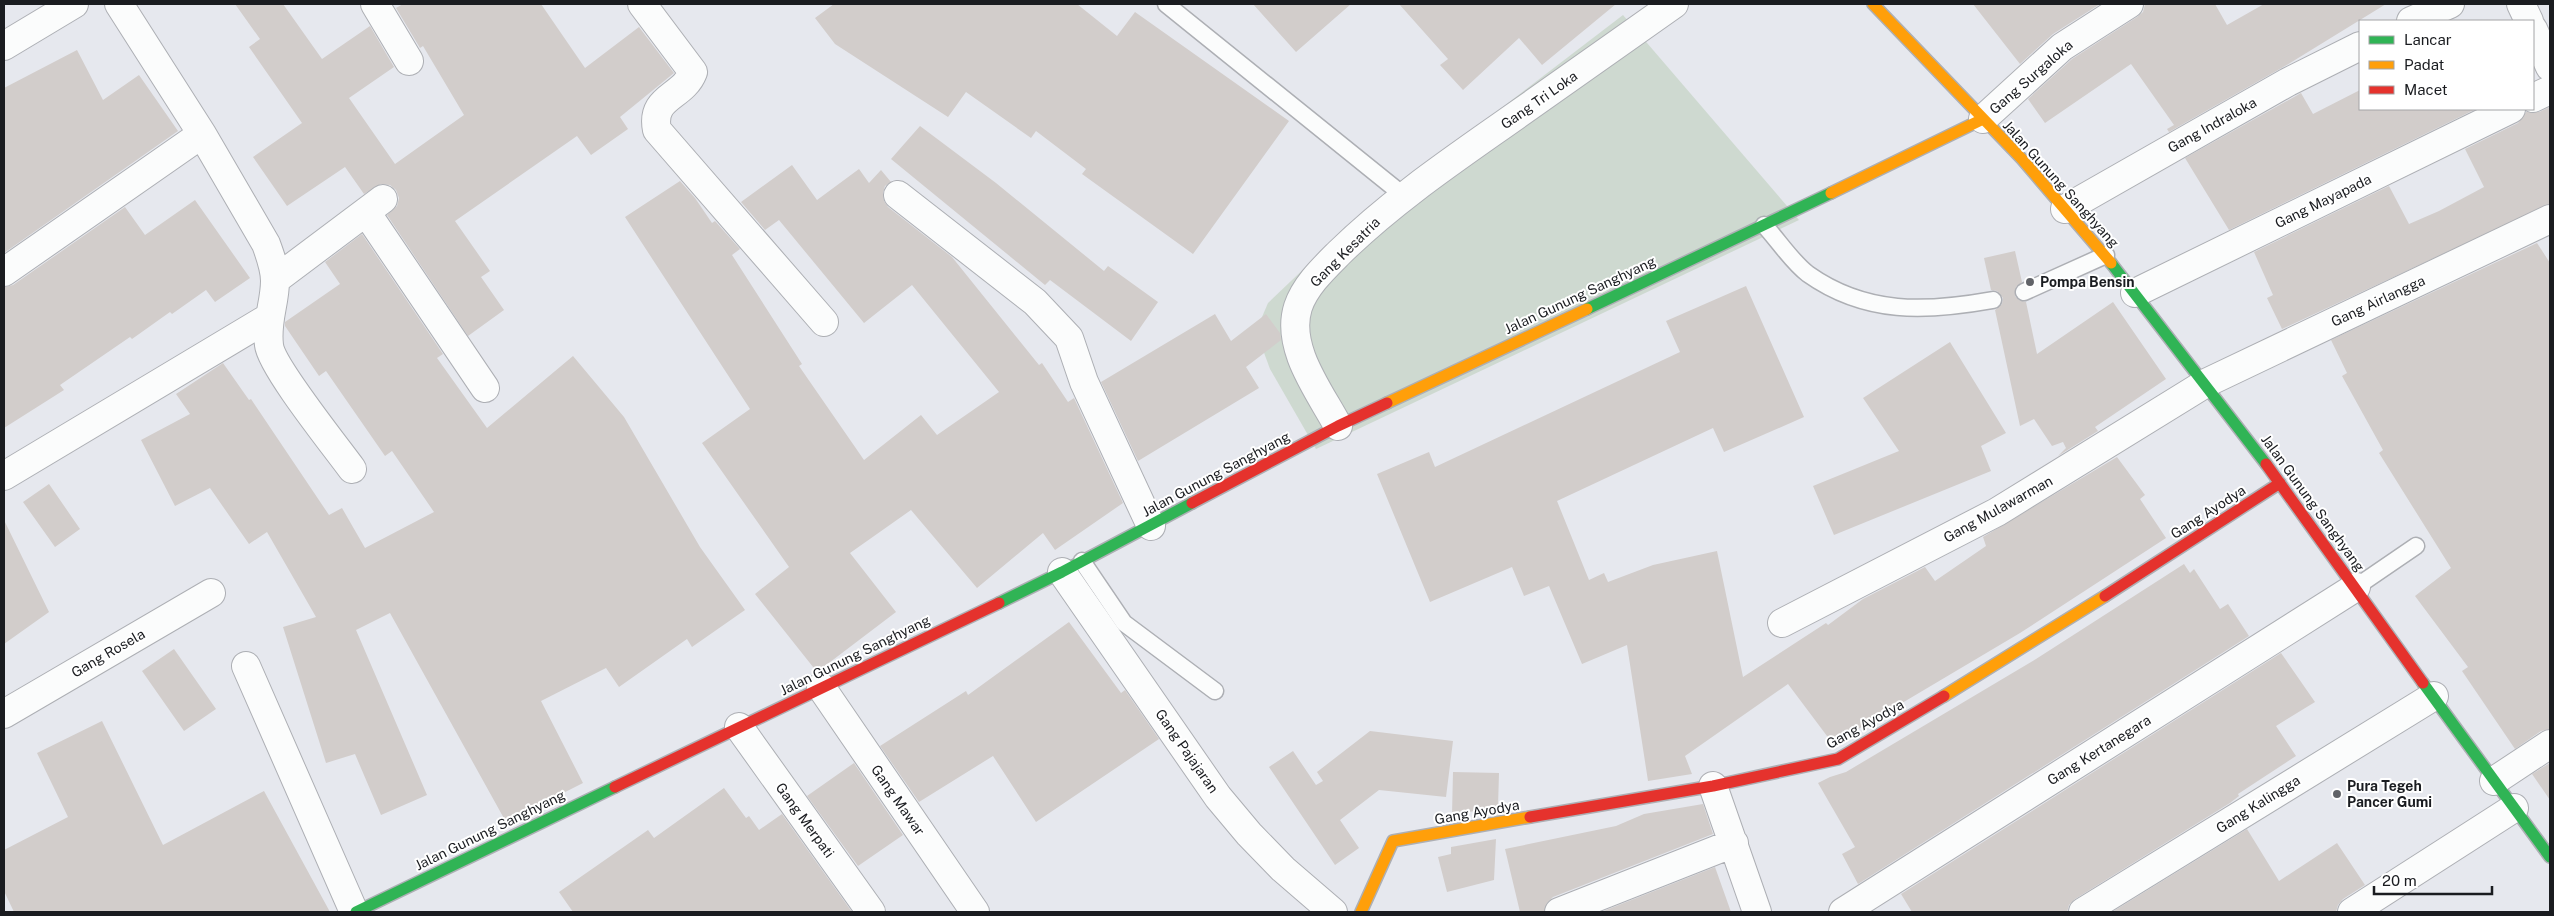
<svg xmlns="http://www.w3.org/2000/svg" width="2554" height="916" viewBox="0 0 2554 916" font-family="'Public Sans',sans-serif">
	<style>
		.green { fill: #ced9d0 }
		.building { fill: #d2cdcb }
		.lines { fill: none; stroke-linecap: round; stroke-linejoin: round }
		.lane-casing { stroke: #adafb4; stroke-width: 19 }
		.street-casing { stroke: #adafb4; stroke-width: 30 }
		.fast-casing { stroke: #adafb4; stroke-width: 14 }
		.slow-casing { stroke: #adafb4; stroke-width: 14 }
		.jam-casing { stroke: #adafb4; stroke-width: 14 }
		.lane { stroke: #fbfcfc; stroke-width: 16 }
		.street { stroke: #fbfcfc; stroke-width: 28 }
		.fast { stroke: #30b455; stroke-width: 11 }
		.slow { stroke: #ff9f0a; stroke-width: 11 }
		.jam { stroke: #e5322d; stroke-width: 11 }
		.poi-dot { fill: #616368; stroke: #fff; stroke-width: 2 }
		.labels { text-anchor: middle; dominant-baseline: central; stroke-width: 4; stroke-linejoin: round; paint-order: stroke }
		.street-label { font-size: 14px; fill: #1a1c20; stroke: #fff }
		.poi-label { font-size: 14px; font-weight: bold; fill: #1a1c20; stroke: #fff; text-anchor: start }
	</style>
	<rect width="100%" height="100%" fill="#e6e8ee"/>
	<path class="green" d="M1623,15L1799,220L1316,449L1270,369L1256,331L1268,303L1354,221Z"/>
	<path class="building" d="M235,4H283L322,59L370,26L394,67L349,98L395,164L464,115L423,46L420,48L396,8L403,4H541L585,68L639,27L674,73L620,117L628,129L591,155L577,136L455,221L490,271L481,277L504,310L468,336L387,215L397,206L399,198L396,190L390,185L381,184L364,194L345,167L287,206L253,157L302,123L249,47L260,39Z
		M834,4H1077L1117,36L1135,12L1289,121L1193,254L1082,174L1086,169L1036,131L1031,138L966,92L948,117L835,44L815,18Z
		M1253,4H1351L1296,52Z
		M1399,4H1616L1542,65L1519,38L1463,90L1440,65L1448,59Z
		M1973,4H2100L2053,34L2020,64Z
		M2145,4H2215L2227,25L2264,4H2386L2285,66L2169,132L2167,129L2174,125L2131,64L2045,123L2028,99L2072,59L2137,17L2143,12Z
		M77,50L103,100L139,75L178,131L4,253V88Z
		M2360,90V109H2476L2229,230L2185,158L2301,93L2313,114Z
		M2550,107V204L2282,329L2267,298L2273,295L2254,252L2389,186L2409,224L2439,211L2484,187L2465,149L2518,123L2526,112H2539Z
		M920,126L996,183L1104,271L1108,266L1158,302L1131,341L1050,280L1045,285L891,159Z
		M792,165L817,200L859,169L869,183L881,170L891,182L885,186L883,193L884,201L888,207L952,257L1039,365L1042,363L1068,402L1074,398L1123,503L1055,550L1043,533L977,588L911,510L850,553L896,612L817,672L755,594L789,567L702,443L750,409L625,217L680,181L695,198L712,223L715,221L740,249L732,255L802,364L799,366L864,460L921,415L937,435L999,392L912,285L864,323L779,220L765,230L741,202Z
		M195,200L250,278L215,302L206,290L172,314L170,312L132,339L130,337L60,385L64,390L4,428V287L13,285L125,207L145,235Z
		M362,234L443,354L437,358L487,428L573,356L624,417L700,547L745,610L692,647L687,639L619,687L606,668L541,701L583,783L506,822L390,613L356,630L427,795L381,815L355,754L326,763L283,627L316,617L267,532L249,544L210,488L175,506L141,440L190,414L176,394L223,363L249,400L251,399L329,515L342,508L365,548L434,512L392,451L385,456L326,371L319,376L285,326V322L340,284L325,262Z
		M2537,243L2550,263V729L2541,731L2515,749L2462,671L2468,667L2415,596L2451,568L2379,453L2383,450L2342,376L2347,373L2331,340Z
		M2015,251L2022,282L2016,287L2015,296L2019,300L2026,302L2037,354L2113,302L2166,379L2095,427L2098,431L2058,456L2066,448L2063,442L2052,446L2034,419L2020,426L1995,310L2002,304L2003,298L1997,291L1991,290L1984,258Z
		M1746,286L1804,417L1724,452L1713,428L1557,501L1589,580L1604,573L1608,582L1653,565L1717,551L1743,677L1826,623L1828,625L1863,599L1925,567L1935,581L1986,546L1983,537L2117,457L2145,495L2140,499L2166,538L2020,633L1833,744L1788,684L1685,756L1692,774L1648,781L1627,645L1582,664L1549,586L1524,596L1512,567L1430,602L1377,474L1429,452L1435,467L1680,352L1666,321Z
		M1215,314L1231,341L1266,314L1280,333L1281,340L1246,367L1259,388L1138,461L1101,382Z
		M1950,342L2006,433L1981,446L1991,471L1834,535L1813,486L1899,451L1863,398Z
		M49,484L80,529L55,547L23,502Z
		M4,520L49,612L4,644Z
		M2184,564L2190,573L2194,569L2220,609L2228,604L2249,636L1858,884L1842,854L1855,847L1818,783L1830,777L1846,772L2036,659Z
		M1069,622L1121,693L1125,690L1159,739L1036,822L993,756L919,802L880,746L966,691L968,695Z
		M174,649L216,709L184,731L142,671Z
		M2281,653L2315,702L2276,726L2296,756L2238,794L2239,796L2230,803L2075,899L2069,905L2067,912H1912L1901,894Z
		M102,721L163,845L264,791L330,912H14L4,891V850L68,817L37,753Z
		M1370,731L1453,741L1446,797L1379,790L1340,820L1359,848L1335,865L1269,767L1293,751L1316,785L1323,781L1317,772Z
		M854,763L903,835L858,866L807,796Z
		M2550,763V800L2532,774Z
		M1453,772L1499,773L1498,807L1452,815Z
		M724,788L746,818L749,816L759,830L782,814L852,912H573L559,892L648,830L654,838Z
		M1703,804L1713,834L1553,897L1547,903L1544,912H1520L1505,849L1616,826L1644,814Z
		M2247,829L2279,881L2337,843L2365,885L2343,899L2338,905L2336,912H2112Z
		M1496,839L1494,880L1447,892L1438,857L1451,854V847Z
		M1715,867L1731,912H1601Z"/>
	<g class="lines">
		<g class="lane-casing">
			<path id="lane" d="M1166,4L1403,195
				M1764,225C1778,240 1792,262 1808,274C1866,315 1926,312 1993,300
				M2024,292L2106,255
				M1082,561L1124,623L1215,691
				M2356,587L2416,546"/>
		</g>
		<g class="street-casing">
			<path id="street" d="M119,4L202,134L266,244C270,255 275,268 275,281C275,303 266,321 269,345C271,366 336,447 352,469
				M375,4L409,61
				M642,4L693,72C683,98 650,96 657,130L824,322
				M2521,4L2529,21
				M2411,21L2450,4
				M2533,29L2550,67
				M4,46L74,4
				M2533,98L2550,90
				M1983,119L2062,47L2129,4
				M898,195L1035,302L1069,338L1084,382L1151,526
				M2065,209L2288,82L2360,46
				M366,212L485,388
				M4,272L202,134
				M275,280L383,199
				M2135,293L2511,109
				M1338,426C1320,392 1285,348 1298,307C1305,286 1323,269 1339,253C1392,201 1453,160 1514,117C1568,79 1621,41 1674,4
				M4,476L268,318
				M1062,572L1218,797L1249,834L1283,869L1333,912
				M1782,623L1997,512L2206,383L2550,219
				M246,666L354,912
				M821,687L975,912
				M4,714L211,593
				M739,727L871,912
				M2494,781L2550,744
				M1713,786L1757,912
				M1559,912L1734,843
				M1843,912L2356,587
				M2083,912L2434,696
				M2352,912L2514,808"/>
		</g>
		<g class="fast-casing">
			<path id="fast" d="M2111,263L2266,464
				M1587,309L1831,193
				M999,603L1062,572L1192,503
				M2423,683L2550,857
				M356,912L615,787"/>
		</g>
		<g class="slow-casing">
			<path id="slow" d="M1873,4L2022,159L2111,263
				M1831,193L1983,119
				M1387,403L1587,309
				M1944,696L2105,596
				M1361,912L1393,841L1530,817"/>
		</g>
		<g class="jam-casing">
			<path id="jam" d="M2266,464L2423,683
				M1192,503L1338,426L1387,403
				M2105,596L2280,483
				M615,787L999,603
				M1530,817L1713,786L1838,759L1944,696"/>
		</g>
		<use href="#lane" class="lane"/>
		<use href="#street" class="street"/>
		<use href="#fast" class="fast"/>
		<use href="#slow" class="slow"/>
		<use href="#jam" class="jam"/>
	</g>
	<g class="poi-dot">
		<circle cx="2030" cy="282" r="5"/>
		<circle cx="2337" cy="794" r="5"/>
	</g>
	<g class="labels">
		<g class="street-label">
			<text transform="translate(2031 77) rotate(-41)">Gang Surgaloka</text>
			<text transform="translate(1539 100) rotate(-35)">Gang Tri Loka</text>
			<text transform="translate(2212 125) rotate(-29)">Gang Indraloka</text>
			<text transform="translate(2061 184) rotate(48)">Jalan Gunung Sanghyang</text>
			<text transform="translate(2323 201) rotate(-26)">Gang Mayapada</text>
			<text transform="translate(1345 252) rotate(-45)">Gang Kesatria</text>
			<text transform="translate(1580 295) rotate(-25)">Jalan Gunung Sanghyang</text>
			<text transform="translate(2378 301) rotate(-25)">Gang Airlangga</text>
			<text transform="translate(1216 474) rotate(-28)">Jalan Gunung Sanghyang</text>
			<text transform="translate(2313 503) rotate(54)">Jalan Gunung Sanghyang</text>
			<text transform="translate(1998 509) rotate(-29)">Gang Mulawarman</text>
			<text transform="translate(2208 512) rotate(-33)">Gang Ayodya</text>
			<text transform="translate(108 653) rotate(-30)">Gang Rosela</text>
			<text transform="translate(855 655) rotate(-26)">Jalan Gunung Sanghyang</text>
			<text transform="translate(1865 724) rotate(-29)">Gang Ayodya</text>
			<text transform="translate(2099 750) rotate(-32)">Gang Kertanegara</text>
			<text transform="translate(1187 751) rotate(55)">Gang Pajajaran</text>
			<text transform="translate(898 800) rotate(55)">Gang Mawar</text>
			<text transform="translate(2258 804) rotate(-32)">Gang Kalingga</text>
			<text transform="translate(1477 812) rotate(-10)">Gang Ayodya</text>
			<text transform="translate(805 820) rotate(54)">Gang Merpati</text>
			<text transform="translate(490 830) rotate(-26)">Jalan Gunung Sanghyang</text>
		</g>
		<g class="poi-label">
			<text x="2040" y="282">Pompa Bensin</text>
			<text x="2347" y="786">Pura Tegeh<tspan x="2347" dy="16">Pancer Gumi</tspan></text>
		</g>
	</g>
	<rect width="2554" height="916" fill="none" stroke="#1a1c20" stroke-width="10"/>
	<rect x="2359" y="20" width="175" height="90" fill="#ffffff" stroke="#a3a4a6"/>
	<rect x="2369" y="36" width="25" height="8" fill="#30b455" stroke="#a3a4a6"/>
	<text x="2404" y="45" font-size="15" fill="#1a1c20">Lancar</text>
	<rect x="2369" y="61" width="25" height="8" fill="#ff9f0a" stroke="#a3a4a6"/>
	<text x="2404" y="70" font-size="15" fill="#1a1c20">Padat</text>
	<rect x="2369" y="86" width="25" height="8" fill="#e5322d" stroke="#a3a4a6"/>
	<text x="2404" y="95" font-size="15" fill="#1a1c20">Macet</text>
	<path d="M2374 886v8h118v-8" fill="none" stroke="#1a1c20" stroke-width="2.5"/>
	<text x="2382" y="886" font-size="15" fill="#1a1c20" stroke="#ffffff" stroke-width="4" paint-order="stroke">20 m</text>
</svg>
